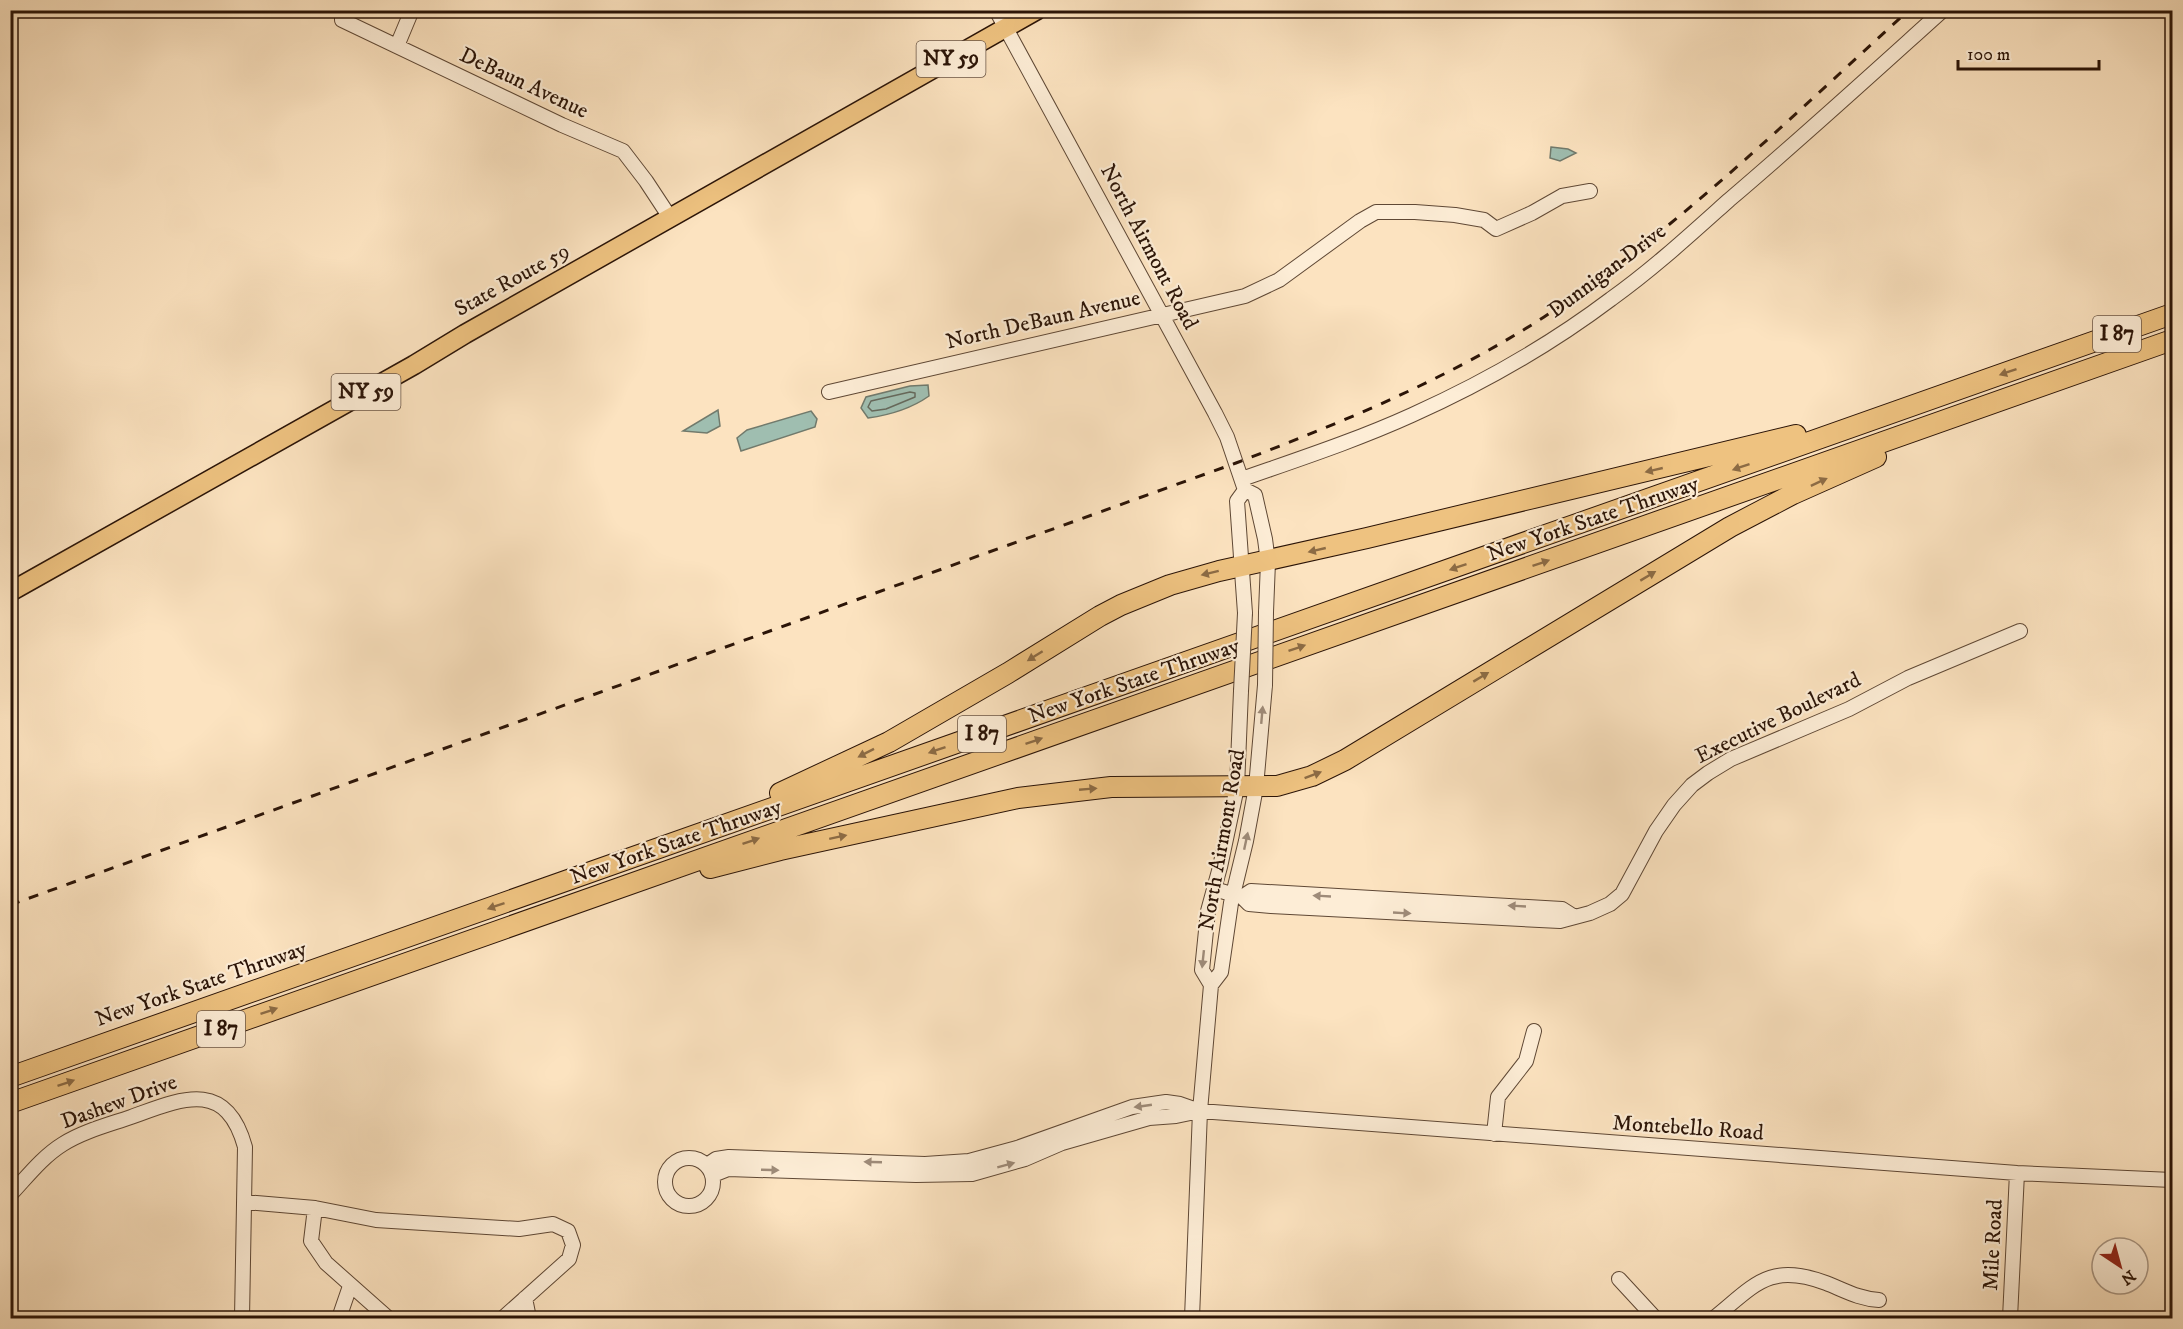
<svg xmlns="http://www.w3.org/2000/svg" width="2183" height="1329" viewBox="0 0 2183 1329" font-family="'IM FELL DW Pica',serif">
	<style>
		.water { fill: #9fbeb0; stroke: #717a6c; stroke-width: 1.5 }
		.lines { fill: none; stroke-linecap: round; stroke-linejoin: round }
		.shore { stroke: #65695c; stroke-width: 1.5 }
		.minor-casing { stroke: #5f4835; stroke-width: 16 }
		.major-casing { stroke: #2b1407; stroke-width: 21 }
		.highway-casing { stroke: #2b1407; stroke-width: 22 }
		.minor { stroke: #fdedd6; stroke-width: 14 }
		.major { stroke: #eec280; stroke-width: 18 }
		.highway { stroke: #eec280; stroke-width: 20 }
		.rail { stroke: #2b1407; stroke-width: 3; stroke-dasharray: 10 10; stroke-linecap: butt }
		.minor-bridge-casing { stroke: #5f4835; stroke-width: 16; stroke-linecap: butt }
		.minor-bridge { stroke: #fdedd6; stroke-width: 14 }
		.oneway { fill: #8c6b44 }
		.oneway2 { fill: #9e8b79 }
		.labels { text-anchor: middle; dominant-baseline: central; stroke-width: 4.5; stroke-linejoin: round; paint-order: stroke }
		.shield { fill: #fdedd6; stroke: #6a5545; stroke-width: 1.5 }
		.shield-label { font-size: 21px; font-weight: bold; fill: #2b1407 }
		.street-label { font-size: 22px; fill: #2b1407; stroke: #fdedd6 }
	</style>
	<rect width="100%" height="100%" fill="#fce3c0"/>
	<filter id="stains"><feTurbulence type="fractalNoise" baseFrequency=".00333" numOctaves="4"/><feColorMatrix values="0 0 0 0 .2 0 0 0 0 .09 0 0 0 0 .02 0 0 0 .5 -.17"/></filter>
	<radialGradient id="worn" r=".72"><stop offset=".6" stop-color="#630" stop-opacity="0"/><stop offset="1" stop-color="#630" stop-opacity=".3"/></radialGradient>
	<path class="water" d="M1551,147L1568,149L1576,153L1560,161L1550,158Z
		M928,385L929,396C912,408 890,415 868,418L861,408L866,397L910,386Z
		M718,410L720,426L707,433L683,431Z
		M811,411L817,419L815,427L741,451L737,438L747,430Z"/>
	<g class="lines">
		<path class="shore" d="M910,392L915,393V397L886,409L872,411L868,407L871,401Z"/>
		<g class="minor-casing">
			<path id="minor" d="M342,10V20L562,125L623,151L646,181L671,219
				M996,10L1215,413L1227,437L1245,490L1255,495L1265,539L1268,562L1266,612
				M397,46L412,10
				M829,392L1245,296L1279,280L1360,221L1376,212H1415L1455,215L1484,220L1496,229L1532,213L1562,196L1590,191
				M1242,479C1299,459 1357,440 1412,415C1481,384 1550,345 1611,299C1653,269 1691,234 1729,200C1802,138 1872,74 1943,10
				M1245,490L1237,501L1245,613
				M1214,889L1242,897L1249,904L1271,906L1560,921L1590,913L1610,904L1622,894L1656,831L1674,805L1692,785L1708,773L1731,759L1849,709L1908,678L2020,631
				M1242,897L1251,891L1562,909L1573,916
				M1211,985L1202,970L1208,911L1220,867L1237,787L1241,691
				M1494,1134L1498,1097L1526,1061L1534,1031
				M665 1182a24 24 0 1 1 48 0a24 24 0 1 1-48 0Z
				M707,1165L716,1159L729,1157L925,1164L969,1161L1017,1148L1132,1107L1166,1102L1180,1104L1200,1111L2017,1173L2172,1180
				M713,1175L728,1169L916,1175L972,1174L1025,1159L1062,1143L1149,1118L1176,1116L1200,1111
				M10,1195C27,1177 42,1157 63,1144C84,1131 108,1125 131,1117C181,1099 226,1078 245,1147L242,1318
				M245,1202L315,1208L376,1220L519,1229L553,1224L568,1231L573,1245L569,1259L503,1318
				M315,1208L311,1241L326,1263L388,1318
				M1619,1279L1655,1318
				M525,1298L529,1318
				M339,1318L350,1286
				M1192,1318L1200,1111L1211,985L1221,972L1231,903L1246,841L1256,787L1265,685
				M1714,1318C1755,1285 1769,1262 1826,1283C1844,1290 1859,1299 1879,1300
				M2010,1318L2017,1173"/>
		</g>
		<g class="major-casing">
			<path id="major" d="M10,592L414,365L465,334L1037,10"/>
		</g>
		<g class="highway-casing">
			<path id="highway" d="M780,793L889,742L1008,673L1100,616L1121,605L1170,585L1219,571L1367,538L1796,435
				M710,868L780,850L1018,798L1111,787L1277,786L1312,776L1345,760L1730,527L1793,494L1876,457
				M10,1077L2172,314
				M10,1103L2172,340"/>
		</g>
		<use href="#minor" class="minor"/>
		<use href="#major" class="major"/>
		<use href="#highway" class="highway"/>
		<path class="rail" d="M10,905L1236,463C1343,422 1448,379 1544,317C1676,231 1792,116 1909,10"/>
		<g class="minor-bridge-casing">
			<path id="minor-bridge" d="M1265,685L1266,612
				M1241,691L1245,613"/>
		</g>
		<use href="#minor-bridge" class="minor-bridge"/>
	</g>
	<defs><path id="oneway-solid" d="M-6-.8H1V-3.2L6.5 0L1 3.2V.8H-6Z" transform="scale(1.5)"/></defs>
	<g class="oneway">
		<use href="#oneway-solid" transform="translate(2008 372) rotate(161)"/>
		<use href="#oneway-solid" transform="translate(1741 467) rotate(161)"/>
		<use href="#oneway-solid" transform="translate(1654 470) rotate(167)"/>
		<use href="#oneway-solid" transform="translate(1819 482) rotate(-25)"/>
		<use href="#oneway-solid" transform="translate(1317 550) rotate(167)"/>
		<use href="#oneway-solid" transform="translate(1541 563) rotate(-19)"/>
		<use href="#oneway-solid" transform="translate(1458 567) rotate(161)"/>
		<use href="#oneway-solid" transform="translate(1210 573) rotate(166)"/>
		<use href="#oneway-solid" transform="translate(1648 576) rotate(-31)"/>
		<use href="#oneway-solid" transform="translate(1297 648) rotate(-19)"/>
		<use href="#oneway-solid" transform="translate(1035 656) rotate(148)"/>
		<use href="#oneway-solid" transform="translate(1481 677) rotate(-31)"/>
		<use href="#oneway-solid" transform="translate(1034 741) rotate(-19)"/>
		<use href="#oneway-solid" transform="translate(937 750) rotate(161)"/>
		<use href="#oneway-solid" transform="translate(866 753) rotate(153)"/>
		<use href="#oneway-solid" transform="translate(1313 775) rotate(-21)"/>
		<use href="#oneway-solid" transform="translate(1088 789) rotate(-5)"/>
		<use href="#oneway-solid" transform="translate(838 837) rotate(-12)"/>
		<use href="#oneway-solid" transform="translate(751 841) rotate(-19)"/>
		<use href="#oneway-solid" transform="translate(496 906) rotate(161)"/>
		<use href="#oneway-solid" transform="translate(269 1011) rotate(-19)"/>
		<use href="#oneway-solid" transform="translate(66 1083) rotate(-19)"/>
	</g>
	<g class="oneway2">
		<use href="#oneway-solid" transform="translate(1262 715) rotate(-85)"/>
		<use href="#oneway-solid" transform="translate(1246 841) rotate(-78)"/>
		<use href="#oneway-solid" transform="translate(1322 896) rotate(-177)"/>
		<use href="#oneway-solid" transform="translate(1517 906) rotate(-177)"/>
		<use href="#oneway-solid" transform="translate(1402 913) rotate(3)"/>
		<use href="#oneway-solid" transform="translate(1203 959) rotate(96)"/>
		<use href="#oneway-solid" transform="translate(1143 1106) rotate(172)"/>
		<use href="#oneway-solid" transform="translate(873 1162) rotate(-178)"/>
		<use href="#oneway-solid" transform="translate(1006 1165) rotate(-15)"/>
		<use href="#oneway-solid" transform="translate(770 1170) rotate(2)"/>
	</g>
	<g class="labels">
		<g class="shield">
			<rect x="916.5" y="41" width="69" height="36" rx="4.5"/>
			<rect x="2093" y="316" width="48" height="36" rx="4.5"/>
			<rect x="331.5" y="374" width="69" height="36" rx="4.5"/>
			<rect x="958" y="716" width="48" height="36" rx="4.5"/>
			<rect x="197" y="1011" width="48" height="36" rx="4.5"/>
		</g>
		<g class="shield-label">
			<text x="951" y="59">NY 59</text>
			<text x="2117" y="334">I 87</text>
			<text x="366" y="392">NY 59</text>
			<text x="982" y="734">I 87</text>
			<text x="221" y="1029">I 87</text>
		</g>
		<g class="street-label">
			<text transform="translate(524 83) rotate(25)">DeBaun Avenue</text>
			<text transform="translate(1149 247) rotate(62)">North Airmont Road</text>
			<text transform="translate(1607 271) rotate(-37)">Dunnigan Drive</text>
			<text transform="translate(512 280) rotate(-29)">State Route 59</text>
			<text transform="translate(1043 320) rotate(-13)">North DeBaun Avenue</text>
			<text transform="translate(1593 519) rotate(-19)">New York State Thruway</text>
			<text transform="translate(1134 681) rotate(-19)">New York State Thruway</text>
			<text transform="translate(1778 718) rotate(-26)">Executive Boulevard</text>
			<text transform="translate(1222 840) rotate(-80)">North Airmont Road</text>
			<text transform="translate(676 842) rotate(-19)">New York State Thruway</text>
			<text transform="translate(201 984) rotate(-19)">New York State Thruway</text>
			<text transform="translate(119 1102) rotate(-20)">Dashew Drive</text>
			<text transform="translate(1688 1128) rotate(4)">Montebello Road</text>
			<text transform="translate(1993 1245) rotate(-87)">Mile Road</text>
		</g>
	</g>
	<rect width="2183" height="1329" fill="none" stroke="#fce3c0" stroke-width="36"/>
	<rect x="12" y="12" width="2159" height="1305" fill="none" stroke="#2b1407" stroke-width="3"/>
	<rect x="18" y="18" width="2147" height="1293" fill="none" stroke="#2b1407" stroke-width="1.5"/>
	<g transform="translate(2120 1266) rotate(144)"><circle r="28" fill="#fdedd6" stroke="#a99683" stroke-width="1.5"/>
	<path d="M0-4.5L10 22L0 15L-10 22Z" fill="#8f2418"/>
	<text y="-9" font-size="16" font-weight="bold" text-anchor="middle" fill="#2b1407">N</text>
	</g>
	<path d="M1958 60v9h141v-9" fill="none" stroke="#2b1407" stroke-width="3"/>
	<text x="1967" y="60" font-size="18" fill="#2b1407" stroke="#fdedd6" stroke-width="4.5" paint-order="stroke">100 m</text>
	<rect width="100%" height="100%" filter="url(#stains)"/>
	<rect width="100%" height="100%" fill="url(#worn)"/>
</svg>
